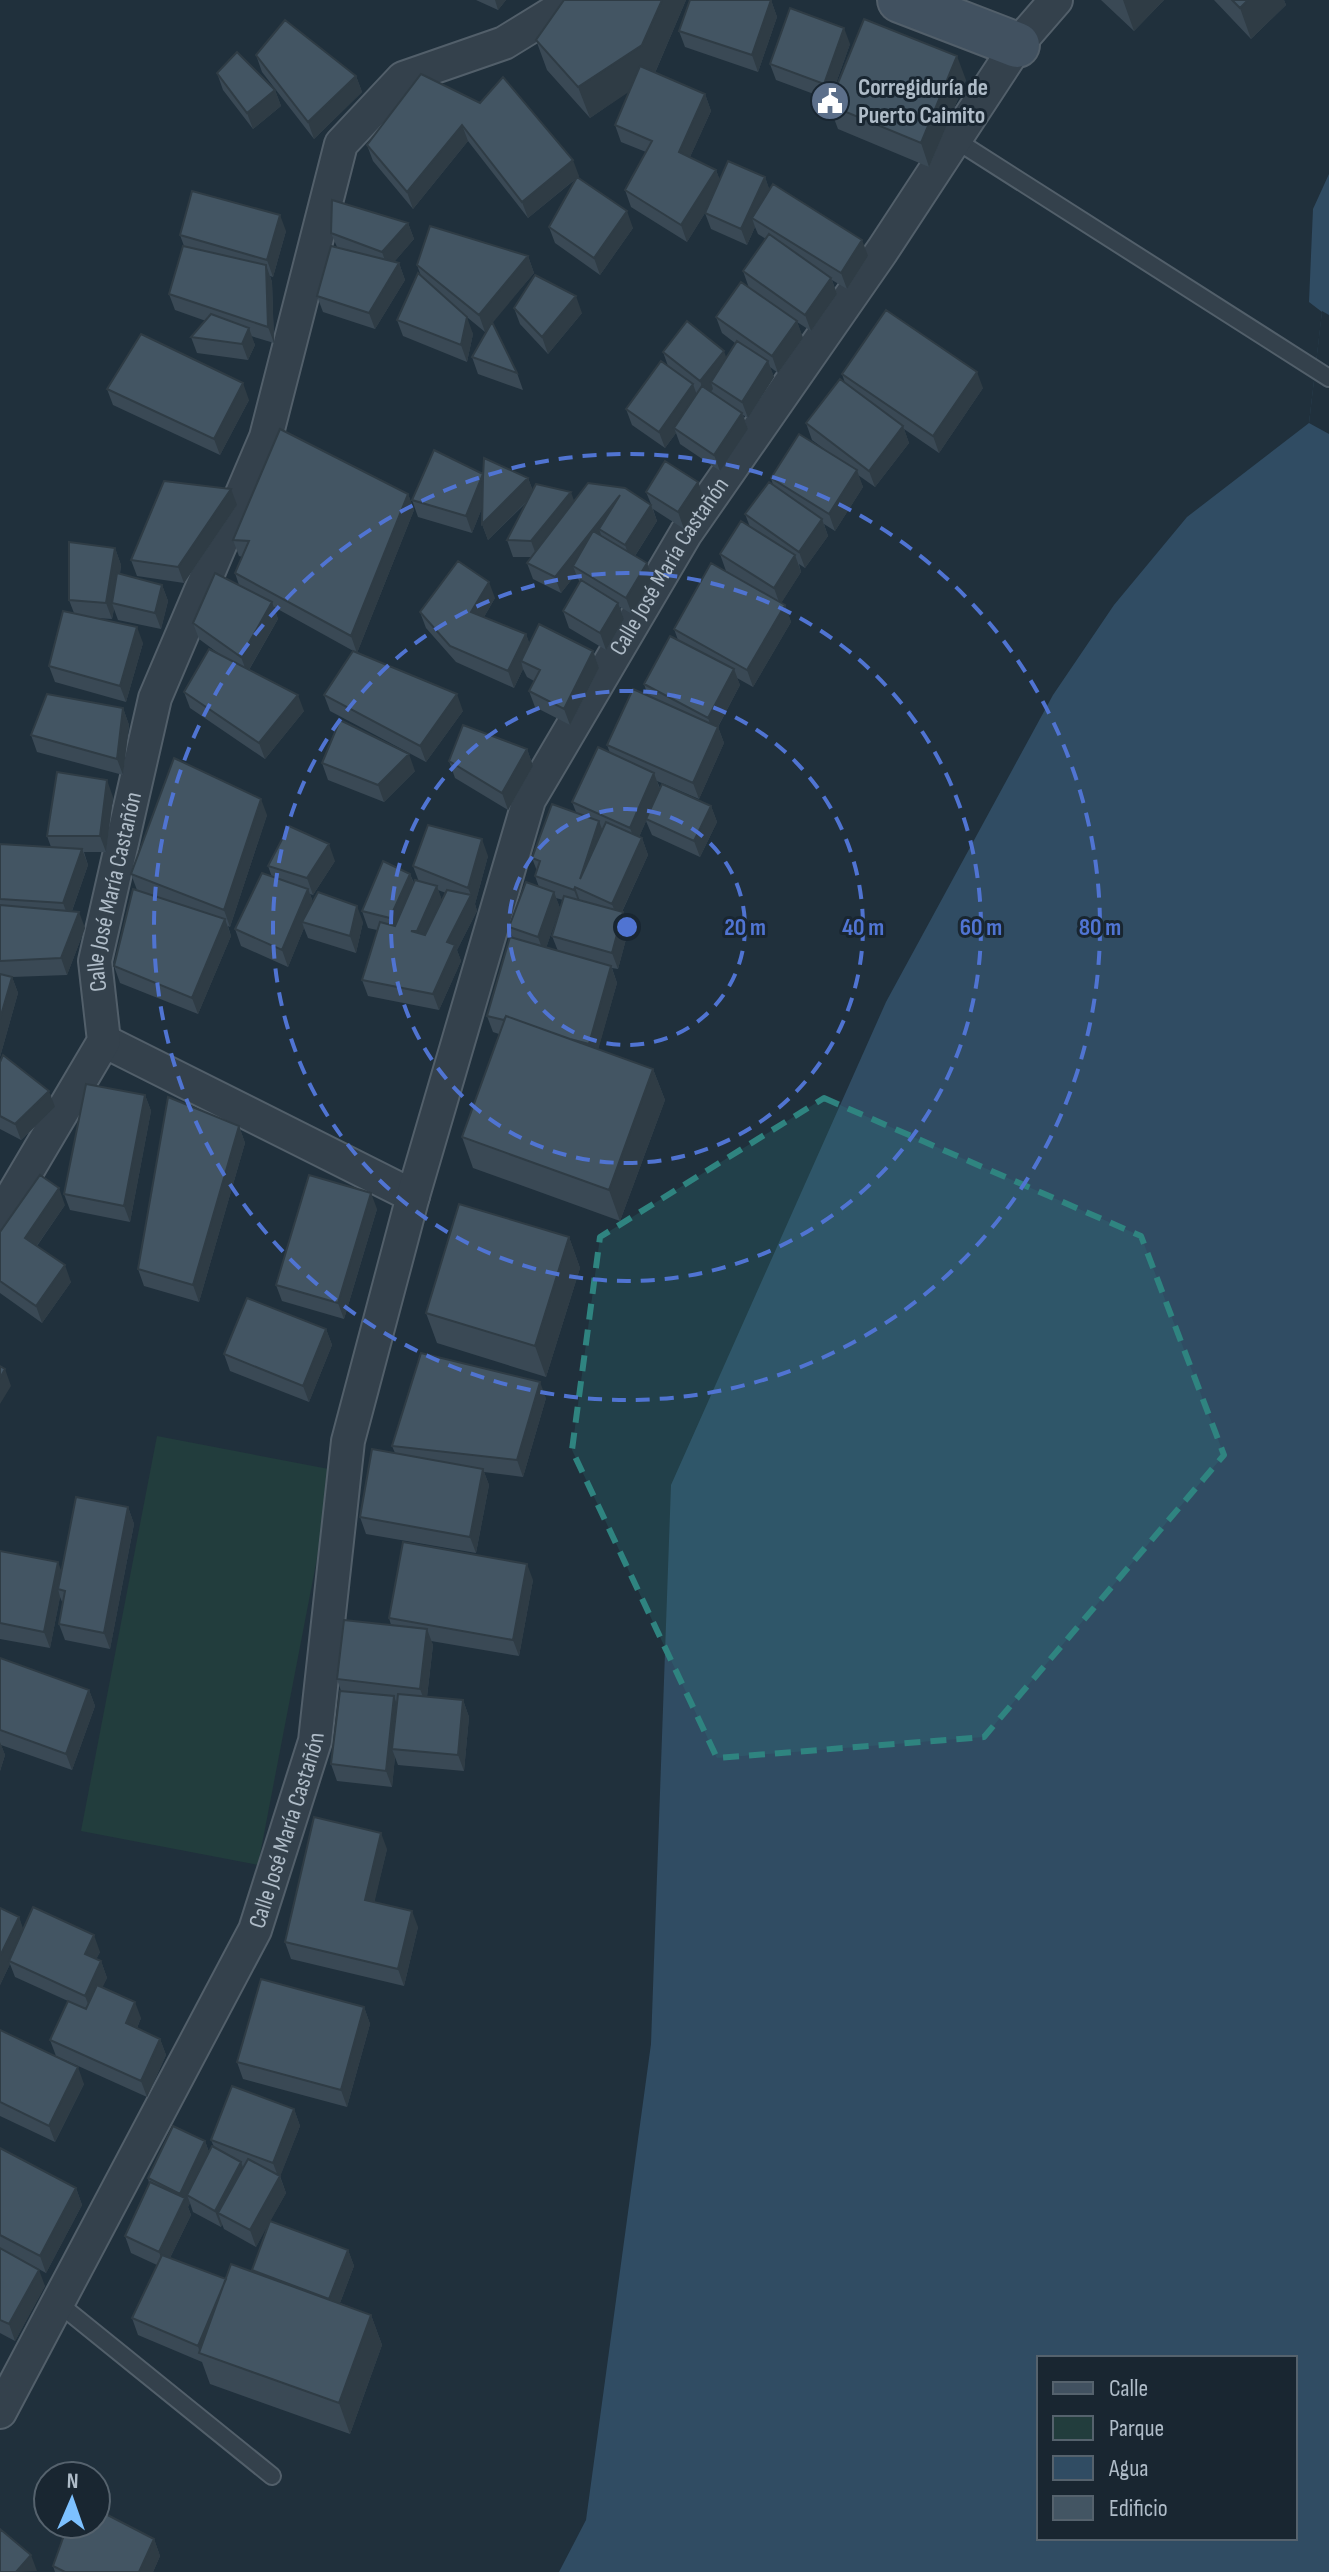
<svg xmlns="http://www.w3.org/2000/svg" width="1329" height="2572" viewBox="0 0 1329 2572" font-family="'Sofia Sans Condensed',sans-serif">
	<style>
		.green { fill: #223d3d }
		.water { fill: #304c63; fill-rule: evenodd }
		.pier { fill: #20303c }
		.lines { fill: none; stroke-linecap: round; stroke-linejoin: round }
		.lane-casing { stroke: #525f6a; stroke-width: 20 }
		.street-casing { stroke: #525f6a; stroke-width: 36 }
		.secondary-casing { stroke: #525f6a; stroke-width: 48 }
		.lane { stroke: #34414c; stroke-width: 16 }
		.street { stroke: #34414c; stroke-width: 32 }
		.secondary { stroke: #415160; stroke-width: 44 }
		.wall { fill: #3a4955; fill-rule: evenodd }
		.shaded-wall { fill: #2f3c45 }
		.building { fill: #435563; stroke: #2f3c45; stroke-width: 2 }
		.marked { fill: #2f8480; fill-opacity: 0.2; stroke: #2f8480; stroke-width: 6; stroke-dasharray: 16 10; stroke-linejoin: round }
		.ring { fill: none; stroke: #5074d2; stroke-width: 4; stroke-dasharray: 14 10 }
		.labels { text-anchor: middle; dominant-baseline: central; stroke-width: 6; stroke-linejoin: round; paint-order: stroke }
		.poi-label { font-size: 24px; font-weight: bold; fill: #afbcc8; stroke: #192631; text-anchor: start }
		.street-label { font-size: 24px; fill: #afbcc8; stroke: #192631 }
		.centre { fill: #5074d2; stroke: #192631; stroke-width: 4 }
		.ring-label { font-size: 24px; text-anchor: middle; font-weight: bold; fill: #5074d2; stroke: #192631; stroke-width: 6; stroke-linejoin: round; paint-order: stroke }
	</style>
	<rect width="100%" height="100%" fill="#20303c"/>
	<path class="green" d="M157,1436L334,1470L258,1865L81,1831Z"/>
	<path class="water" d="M1329,174V2572H559L586,2520L651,2044L671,1485L886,1002L1053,695L1114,605L1187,517L1309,423L1322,312L1309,302L1313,209ZM1039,2358H1295V2538H1039Z"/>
	<path class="pier" d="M1322,311L1329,315V434L1309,423Z"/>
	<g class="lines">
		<g class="lane-casing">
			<path id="lane" d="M954,139L1329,378
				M58,2303L272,2476"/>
		</g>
		<g class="street-casing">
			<g id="street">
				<path d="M104,1041L413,1196"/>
				<path id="s1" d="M0,1217L104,1041L95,961L155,698L266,437L341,144L403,78L504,43L574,0"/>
				<path id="s2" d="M0,2412L255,1930L315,1741L348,1441L413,1196L529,800L686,533L882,251L1017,45L1056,0"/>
			</g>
		</g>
		<g class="secondary-casing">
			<path id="secondary" d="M900,0L1017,45"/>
		</g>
		<use href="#lane" class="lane"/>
		<use href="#street" class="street"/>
		<use href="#secondary" class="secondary"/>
	</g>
	<path class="wall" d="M476,0H506L498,10Z
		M564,0H686L655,73L705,94L711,111L690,157L716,170L720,181L765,177L769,189L868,256L847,289L832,280L837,294L811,331L797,322L803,338L778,373L770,367L774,377L748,418L743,415L748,429L720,471L680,444L676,433L665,448L632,425L626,409L668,366L663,352L727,357L735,343L722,333L716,317L749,288L743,271L766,239L758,234L755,227L747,245L711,229L705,213L687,242L631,207L625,190L646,152L621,142L615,125L629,91L590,118L547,70L536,40Z
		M771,0L777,17L758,72L685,47L679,31Z
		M1101,0H1164L1134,31Z
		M1214,0H1284L1286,5L1251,39Z
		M850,44L830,100L776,80L770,64Z
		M256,55L356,76L362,92L314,139L262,72Z
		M217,73L275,90L281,106L253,129L223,90Z
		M421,74L579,176L577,178L633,228L600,275L555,243L549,227L577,178L528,218L468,141L413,209L373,161L367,145Z
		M966,80L929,167L838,129L829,105Z
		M408,223L414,239L394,262L399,263L405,280L375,329L323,312L317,296L337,247L331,233Z
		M286,231L273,277L270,276L272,282L274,343L251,336L255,345L248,360L197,353L191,337L206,321L175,310L169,294L184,246L180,235Z
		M528,256L534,273L492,322L517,373L523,390L478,374L472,357L490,325L485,332L462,313L473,334L467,362L403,336L397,320L421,276L417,265Z
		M514,308L582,313L548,354L520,324Z
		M842,374L983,388L939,453L904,429L909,443L875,487L858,475L863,487L835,531L824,524L828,536L805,568L799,564L801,572L781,603L785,605L791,622L753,687L737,678L740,685L718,727L724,743L699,799L657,781L660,788L711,806L717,822L700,857L652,835L646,821L639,837L642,838L648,855L622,912H623L629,928L618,969L612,968L617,983L598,1049L653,1069L665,1100L620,1221L473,1168L462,1137L499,1034L493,1032L487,1016L513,939L509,927L539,887L535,876L537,871L532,858L576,812L572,802L610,753L607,745L648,696L644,684L678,640L674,629L743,582L726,571L720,554L750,527L745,514L773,485L771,478L831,454L812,440L806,423L845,383ZM556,898L563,900L552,936L558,951L546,948L560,908Z
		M107,389L249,400L220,455L113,405Z
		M483,474L528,478L533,491L574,501L651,504L646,492L698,482L704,498L684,529L653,509L657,521L635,556L647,563L653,579L632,614L620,607L624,619L606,650L569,628L563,611L580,583L576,574L561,593L533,579L527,563L532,557H513L507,540L528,501L488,540L482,524V508L472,533L418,517L412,500Z
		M408,494L414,510L357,653L274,607L278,619L249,670L304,711L265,759L190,708L184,692L222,656L199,639L193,623L239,585L235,573L242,557L239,556L233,540Z
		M237,505L184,583L137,576L131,560Z
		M115,548L121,565L120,574L162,585L168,601L161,629L118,620L114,609L112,619L97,618L143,643L126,702L55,682L49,666L74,613L69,600Z
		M495,598L484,617L526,634L529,643L593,651L599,668L570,725L535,707L529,691L534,681L527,677L523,669L514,688L456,662L426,628L420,612Z
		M324,695L463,711L426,762L330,711Z
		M123,708L129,725L123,775L37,752L31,735Z
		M527,749L533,766L508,810L455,778L449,761Z
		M322,763L415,771L384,802L328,780Z
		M113,797L106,852H84L88,865L72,911L85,928L67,975L12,977L18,993L0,1057V844L51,847L47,836Z
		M267,815L230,927L228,926L231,936L198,1014L120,983L114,966L137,890L131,874Z
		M488,856L475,904L477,911L457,950L461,961L439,1010L368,996L362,980L377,930L368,928L362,911L410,874L414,883L419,882L413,866ZM438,890L446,893L442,901Z
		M335,861L313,895L310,894L313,902L363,922L356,953L308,938L304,928L288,967L241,946L235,929L272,877L268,866Z
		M0,1062L55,1107L21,1140L0,1129Z
		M145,1095L151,1111L130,1222L70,1210L64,1194Z
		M239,1126L245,1143L199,1302L144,1286L138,1269Z
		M65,1205L37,1246L71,1282L42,1323L0,1293V1232Z
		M377,1209L344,1319L282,1301L276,1285Z
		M569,1237L580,1268L546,1377L437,1343L426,1313Z
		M326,1329L332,1345L309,1402L230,1371L224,1354Z
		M546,1398L523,1477L484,1472L489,1485L476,1553L366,1534L360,1517L395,1453L392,1446Z
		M128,1507L134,1524L110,1649L65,1640L59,1624L63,1604L60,1597L50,1648L0,1639V1551L61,1571Z
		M533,1580L519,1656L431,1641L433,1645L427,1697L463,1700L469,1717L464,1771L398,1765L395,1757L392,1787L337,1781L331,1764L341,1691L337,1679L391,1625L389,1618Z
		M0,1658L89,1690L95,1706L72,1770L1,1745L5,1755L0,1771Z
		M387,1849L374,1902L418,1927L404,1986L291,1959L285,1942Z
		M0,1908L19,1917L23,1930L100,1952L96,1959L101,1961L107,1978L102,1987L141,2018L137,2028L160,2039L166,2055L147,2097L56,2056L50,2040L68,2001L15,1977L10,1964L0,1985Z
		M364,2007L370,2024L347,2107L243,2079L237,2062Z
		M0,2030L84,2084L55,2142L0,2116Z
		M294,2109L300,2126L280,2176L286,2193L270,2221L348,2250L354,2266L340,2303L371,2315L382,2345L350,2434L210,2384L202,2362L138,2335L132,2318L157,2265L131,2253L125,2236L149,2183L148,2178L205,2141L209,2152L214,2147L211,2140ZM190,2203L193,2212L221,2227L222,2224L224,2229L256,2247L268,2224L252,2272L226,2279L170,2258L191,2215L188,2207Z
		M0,2148L76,2188L82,2205L46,2273L9,2253L45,2286L15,2341L0,2333Z
		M154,2539L160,2556L153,2572H55L53,2566Z"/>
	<path class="shaded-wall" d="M495,0H506L498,10Z
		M662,0H686L654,75L590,118L578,87Z
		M771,0L777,17L758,72L752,55Z
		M1123,0H1164L1134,31Z
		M1248,0H1284L1286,5L1251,39L1240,8Z
		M844,28L850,44L830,100L824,84Z
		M957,56L966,80L929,167L921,143Z
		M356,76L362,92L314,139L308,122Z
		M275,90L281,106L253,129L247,113Z
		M705,94L711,111L685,168L679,152Z
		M462,125L468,141L413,209L407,192Z
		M573,160L579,176L528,218L522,202Z
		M716,170L722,186L687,242L681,225Z
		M765,177L771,194L752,218L755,227L747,245L741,229Z
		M627,211L633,228L600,275L594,258Z
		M280,215L286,231L273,277L267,260Z
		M408,223L414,239L388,269L382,252Z
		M862,240L868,256L847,289L841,273Z
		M528,256L534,273L485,332L479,315Z
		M399,263L405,280L375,329L369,313Z
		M266,265L272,282L274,343L268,327Z
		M831,278L837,294L811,331L805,315Z
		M576,296L582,313L548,354L542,337Z
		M467,317L473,334L467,362L461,345Z
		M797,321L803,338L778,373L772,356Z
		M249,328L255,345L248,360L242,344Z
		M724,351L730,368L711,382L713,389L706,398L700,381Z
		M768,361L774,377L748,418L742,402Z
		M977,372L983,388L939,453L933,436Z
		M243,383L249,400L220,455L214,439Z
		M693,384L699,401L674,428L676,433L665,448L659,432Z
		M742,413L748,429L720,471L714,455Z
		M903,426L909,443L875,487L869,471Z
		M857,470L863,487L835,531L829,514Z
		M483,474L489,491L472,533L466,516Z
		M528,478L534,494L488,540L482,524Z
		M698,482L704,498L684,529L678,512Z
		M231,489L237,505L184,583L178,567Z
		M571,492L577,509L537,557L531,541Z
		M408,494L414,510L357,653L351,636Z
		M620,495L599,529L603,540L573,566L576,574L561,593L555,577Z
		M651,505L657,521L631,562L625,545Z
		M822,519L828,536L805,568L799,552Z
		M115,548L121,565L115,604L112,603L114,609L112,619L106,603Z
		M795,555L801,572L780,605L774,588Z
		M647,563L653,579L632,614L626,598Z
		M489,582L495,598L477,629L471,612Z
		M162,585L168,601L161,629L155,613Z
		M272,602L278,619L247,673L241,657Z
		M618,603L624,619L606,650L600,633Z
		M785,605L791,622L753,687L747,670Z
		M137,627L143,643L126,702L120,686Z
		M526,634L532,650L521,661L523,669L514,688L508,671Z
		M593,651L599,668L570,725L564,709Z
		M734,669L740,685L714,734L708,718Z
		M457,694L463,711L426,762L420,746Z
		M298,695L304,711L265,759L259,743Z
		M123,708L129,725L123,775L117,759Z
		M718,727L724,743L699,799L693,783Z
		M527,749L533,766L508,810L502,793Z
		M409,754L415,771L384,802L378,785Z
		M654,773L660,790L636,844L630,828Z
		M107,780L113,797L106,852L100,836Z
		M261,799L267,815L230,927L224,910Z
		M711,806L717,822L700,857L694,841Z
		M599,821L605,837L580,879Z
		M642,838L648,855L618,920L612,904Z
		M482,839L488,856L475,904L477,911L457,950L461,961L439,1010L433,994L447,942L471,895L468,888Z
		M329,844L335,861L313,895L307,878Z
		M82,849L88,865L69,919L63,903Z
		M410,874L416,890L396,935L390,918Z
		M437,886L443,903L423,947L417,931Z
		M575,887L581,904L580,906L574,890Z
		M308,889L314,905L302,922L304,928L288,967L282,950Z
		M554,892L560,908L544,954L538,937Z
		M357,906L363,922L356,953L350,936Z
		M79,912L85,928L67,975L61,958Z
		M623,912L629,928L618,969L612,953Z
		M225,919L231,936L198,1014L192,998Z
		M611,966L617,983L595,1061L589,1044Z
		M12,977L18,993L0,1057V1019Z
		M653,1069L665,1100L620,1221L609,1190Z
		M49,1091L55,1107L21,1140L15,1124Z
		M145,1095L151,1111L130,1222L124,1206Z
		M239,1126L245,1143L199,1302L193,1285Z
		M59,1188L65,1205L31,1254L25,1238Z
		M371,1193L377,1209L344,1319L338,1303Z
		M569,1237L580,1268L546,1377L535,1346Z
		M65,1265L71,1282L42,1323L36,1306Z
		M326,1329L332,1345L309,1402L303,1386Z
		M5,1369L11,1386L0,1404V1378Z
		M540,1382L546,1398L523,1477L517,1460Z
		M483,1469L489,1485L476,1553L470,1537Z
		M128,1507L134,1524L110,1649L104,1633Z
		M58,1562L64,1578L58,1589L60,1597L50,1648L44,1632Z
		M527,1564L533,1580L519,1656L513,1640Z
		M427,1629L433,1645L426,1705L420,1689Z
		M89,1690L95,1706L72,1770L66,1754Z
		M394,1696L400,1713L392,1749L395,1757L392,1787L386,1771Z
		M463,1700L469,1717L464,1771L458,1755Z
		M0,1742L5,1755L0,1771Z
		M381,1833L387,1849L371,1917L365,1900Z
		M412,1911L418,1927L404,1986L398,1969Z
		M19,1917L25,1934L9,1961L10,1964L0,1985V1956Z
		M94,1935L100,1952L91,1970L85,1954Z
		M101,1961L107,1978L91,2012L85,1996Z
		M135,2002L141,2018L132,2040L126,2023Z
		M364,2007L370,2024L347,2107L341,2090Z
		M160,2039L166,2055L147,2097L141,2081Z
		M78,2067L84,2084L55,2142L49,2126Z
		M294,2109L300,2126L280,2177L286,2193L256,2247L250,2230L279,2179L273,2163Z
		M205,2141L211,2158L187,2195L190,2203L188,2207L191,2215L165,2268L159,2252L183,2202L180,2194Z
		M241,2162L247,2178L218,2213L222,2224L221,2227L215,2211Z
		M76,2188L82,2205L46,2273L40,2256Z
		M348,2250L354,2266L335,2316L329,2299Z
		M39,2270L45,2286L15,2341L9,2324Z
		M227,2279L200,2354L198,2346Z
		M371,2315L382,2345L350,2434L339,2403Z
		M154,2539L160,2556L153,2572H139Z
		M31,2555L37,2571L16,2572Z"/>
	<path class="building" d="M564,0H662L642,45L578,87L536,40Z
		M690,0H771L752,55L679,31Z
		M1232,0H1248L1240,8Z
		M790,8L844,28L824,84L770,64Z
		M864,19L957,56L921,143L829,105Z
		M285,20L356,76L308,122L256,55Z
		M237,52L275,90L247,113L217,73Z
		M640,66L705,94L679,152L716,170L681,225L625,190L652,141L615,125Z
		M421,74L480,103L503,77L573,160L522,202L462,125L407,192L367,145Z
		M728,161L765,177L741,229L705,213Z
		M577,177L627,211L594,258L549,227Z
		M773,184L862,240L841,273L752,218Z
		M192,191L280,215L267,260L180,235Z
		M332,200L408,223L382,252L331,233Z
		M430,226L528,256L479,315L417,265Z
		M769,234L831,278L805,315L743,271Z
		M183,246L266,265L268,327L169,294Z
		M331,246L399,263L369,313L317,296Z
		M418,273L467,317L461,345L397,320Z
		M535,275L576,296L542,337L514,308Z
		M741,282L797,321L772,356L716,317Z
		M886,310L977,372L933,436L842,374Z
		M211,314L249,328L242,344L191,337Z
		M687,321L724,351L700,381L663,352Z
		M492,322L517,373L472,357Z
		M141,334L243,383L214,439L107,389Z
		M737,341L768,361L742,402L711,382Z
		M661,361L693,384L659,432L626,409Z
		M840,379L903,426L869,471L806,423Z
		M702,386L742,413L714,455L674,428Z
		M280,429L408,494L351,636L235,573L249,541L233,540Z
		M799,434L857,470L829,514L771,478Z
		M434,450L483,474L466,516L412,500Z
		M484,458L528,478L482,524L483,477Z
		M665,461L698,482L678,512L646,492Z
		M164,481L231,489L178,567L131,560Z
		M769,482L822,519L799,552L745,514Z
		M588,483L625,488L651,505L625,545L599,529L620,495L555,577L527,563Z
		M536,484L571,492L531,541L507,540Z
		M741,521L795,555L774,588L720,554Z
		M593,531L647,563L626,598L573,566Z
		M69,542L115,548L106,603L69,600Z
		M458,561L489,582L471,612L526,634L508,671L450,646L420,612Z
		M711,563L785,605L747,670L674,629Z
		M117,573L162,585L155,613L112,603Z
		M215,573L272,602L241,657L193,623Z
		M581,580L618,603L600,633L563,611Z
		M63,611L137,627L120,686L49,666Z
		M539,624L593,651L564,709L529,691L540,670L521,661Z
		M670,636L734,669L708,718L644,684Z
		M209,649L298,695L259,743L184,692Z
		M353,651L457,694L420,746L324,695Z
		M633,689L718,727L693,783L607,745Z
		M47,694L123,708L117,759L31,735Z
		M340,720L409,754L378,785L322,763Z
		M463,725L527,749L502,793L449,761Z
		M598,747L654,773L630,828L572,802Z
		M174,758L261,799L224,910L131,874Z
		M57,772L107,780L100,836H47Z
		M662,784L711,806L694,841L646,819Z
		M552,804L599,821L580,879L606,822L642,838L612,904L575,887L574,890L535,876L540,861L532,858Z
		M428,825L482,839L468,888L413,866Z
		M289,826L329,844L307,878L268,866Z
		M0,844L82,849L63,903L0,899Z
		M383,861L410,874L390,918L362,911Z
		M262,873L308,889L282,950L235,929Z
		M415,880L437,886L417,931H411L425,935L447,890L471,895L447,942L455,945L433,994L362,980L380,922L395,926Z
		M526,882L554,892L538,937L509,927Z
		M133,889L225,919L192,998L114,966Z
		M318,892L357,906L350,936L302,922Z
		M564,896L623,912L612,953L552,936Z
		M0,905L79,912L61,958L0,961Z
		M510,937L611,966L589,1044L570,1039L506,1016L504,1020L487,1016Z
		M0,974L12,977L0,1019Z
		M506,1016L653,1069L609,1190L462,1137Z
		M3,1055L49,1091L15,1124L0,1116V1062Z
		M86,1084L145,1095L124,1206L64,1194Z
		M168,1097L239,1126L193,1285L138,1269Z
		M40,1175L59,1188L25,1238L65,1265L36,1306L0,1281V1232Z
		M309,1175L371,1193L338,1303L276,1285Z
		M459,1204L569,1237L535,1346L426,1313Z
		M247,1298L326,1329L303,1386L224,1354Z
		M421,1353L540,1382L517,1460L392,1446Z
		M0,1366L5,1369L0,1378Z
		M372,1449L483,1469L470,1537L360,1517Z
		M76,1497L128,1507L104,1633L59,1624L65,1591L58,1589Z
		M403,1542L527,1564L513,1640L389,1618Z
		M0,1551L58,1562L44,1632L0,1623Z
		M344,1620L427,1629L420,1689L337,1679Z
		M0,1658L89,1690L66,1754L0,1730Z
		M340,1691L394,1696L386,1771L331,1764Z
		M398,1694L463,1700L458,1755L392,1749Z
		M314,1817L381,1833L365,1900L412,1911L398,1969L285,1942Z
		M33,1907L94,1935L85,1954L101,1961L85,1996L9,1961Z
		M0,1908L19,1917L0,1956Z
		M261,1979L364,2007L341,2090L237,2062Z
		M97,1985L135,2002L126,2023L160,2039L141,2081L50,2040L68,2001L86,2009Z
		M0,2030L78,2067L49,2126L0,2102Z
		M232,2086L294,2109L273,2163L211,2140Z
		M173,2126L205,2141L180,2194L148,2178Z
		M212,2146L241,2162L215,2211L187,2195Z
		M0,2148L76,2188L40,2256L0,2235Z
		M248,2159L280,2176L250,2230L218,2213Z
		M150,2182L185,2198L159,2252L125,2236Z
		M270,2221L348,2250L329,2299L252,2270Z
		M0,2248L39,2270L9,2324L0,2320Z
		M162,2255L226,2279L198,2346L132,2318Z
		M231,2264L371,2315L339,2403L199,2353Z
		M96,2509L154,2539L139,2572H65L53,2566L68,2524H96Z
		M0,2529L31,2555L16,2572H0Z"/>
	<path class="marked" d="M824,1098L1141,1236L1224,1455L984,1737L717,1758L572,1450L600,1237Z"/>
	<g class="ring">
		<circle cx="627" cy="927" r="118"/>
		<circle cx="627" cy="927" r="236"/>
		<circle cx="627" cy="927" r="354"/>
		<circle cx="627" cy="927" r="473"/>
	</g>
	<defs>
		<g id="civic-disc" transform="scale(2)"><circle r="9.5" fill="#5c6f8a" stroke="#192631"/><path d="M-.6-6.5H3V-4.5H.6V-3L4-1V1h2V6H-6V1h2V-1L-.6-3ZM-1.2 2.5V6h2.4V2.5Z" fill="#fff"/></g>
	</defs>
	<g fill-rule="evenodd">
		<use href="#civic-disc" x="830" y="101"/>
	</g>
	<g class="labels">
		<g class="poi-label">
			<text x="858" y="87">Corregiduría de<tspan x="858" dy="28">Puerto Caimito</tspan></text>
		</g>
		<g class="street-label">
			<text stroke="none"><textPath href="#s2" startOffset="1984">Calle José María Castañón</textPath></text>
			<text stroke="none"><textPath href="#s1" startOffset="356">Calle José María Castañón</textPath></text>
			<text stroke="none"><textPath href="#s2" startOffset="650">Calle José María Castañón</textPath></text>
		</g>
	</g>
	<circle cx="627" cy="927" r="12" class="centre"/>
	<g class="ring-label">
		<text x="745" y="935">20 m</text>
		<text x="863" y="935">40 m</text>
		<text x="981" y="935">60 m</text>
		<text x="1100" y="935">80 m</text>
	</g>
	<rect x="1037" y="2356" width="260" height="184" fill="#192631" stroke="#55626d" stroke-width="2"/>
	<rect x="1053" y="2382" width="40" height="12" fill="#415160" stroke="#55626d" stroke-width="2"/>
	<text x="1109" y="2396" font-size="24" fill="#afbcc8">Calle</text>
	<rect x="1053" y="2416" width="40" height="24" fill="#223d3d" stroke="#55626d" stroke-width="2"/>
	<text x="1109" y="2436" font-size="24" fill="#afbcc8">Parque</text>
	<rect x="1053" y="2456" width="40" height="24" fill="#304c63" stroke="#55626d" stroke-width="2"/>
	<text x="1109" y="2476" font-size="24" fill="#afbcc8">Agua</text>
	<rect x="1053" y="2496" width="40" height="24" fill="#435563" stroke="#55626d" stroke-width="2"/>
	<text x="1109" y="2516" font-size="24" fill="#afbcc8">Edificio</text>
	<g transform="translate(72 2500) rotate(2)"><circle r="38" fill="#192631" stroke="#55626d" stroke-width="2"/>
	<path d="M0-6L14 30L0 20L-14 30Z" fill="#7dc1ff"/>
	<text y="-12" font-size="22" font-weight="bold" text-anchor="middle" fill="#afbcc8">N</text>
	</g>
</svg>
